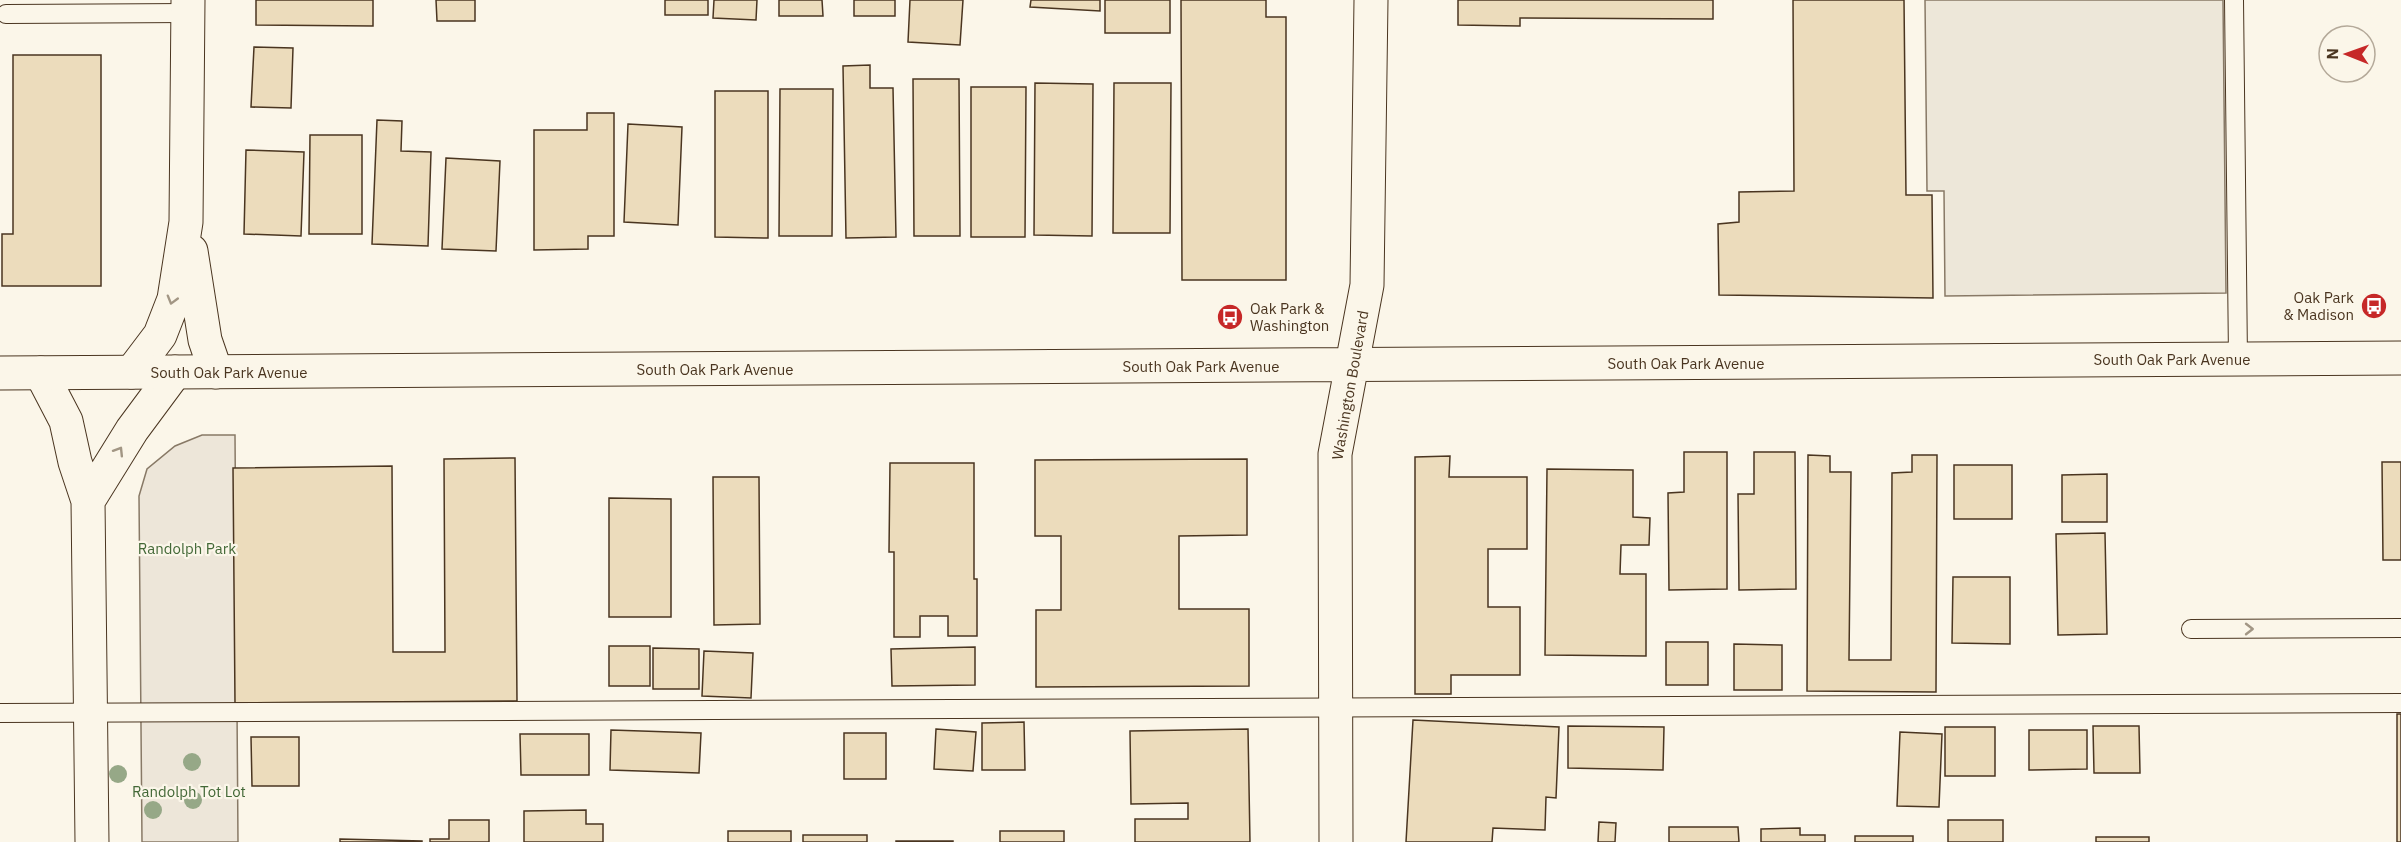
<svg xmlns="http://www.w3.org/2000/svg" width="2401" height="842" viewBox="0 0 2401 842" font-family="'IBM Plex Sans',sans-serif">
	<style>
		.green { fill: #ede6d9; stroke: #887966; stroke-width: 1.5 }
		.parking { fill: #ede7d9; stroke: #887966; stroke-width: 1.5 }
		.building { fill: #ecdcbc; stroke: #4a3520; stroke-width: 1.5 }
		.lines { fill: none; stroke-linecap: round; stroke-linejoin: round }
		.service-casing { stroke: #4a3520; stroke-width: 20 }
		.minor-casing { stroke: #4a3520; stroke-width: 35 }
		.tertiary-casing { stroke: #4a3520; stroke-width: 35 }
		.service { stroke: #fbf6e9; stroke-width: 18 }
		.minor { stroke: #fbf6e9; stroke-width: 33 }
		.tertiary { stroke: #fbf6e9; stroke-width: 33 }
		.tree { fill: #96a887 }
		.oneway { stroke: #a29684 }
		.labels { text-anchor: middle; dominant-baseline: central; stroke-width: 4.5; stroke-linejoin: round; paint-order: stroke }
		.poi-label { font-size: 15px; fill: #4a3520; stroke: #fbf6e9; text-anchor: end }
		.street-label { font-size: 15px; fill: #4a3520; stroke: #fbf6e9 }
		.park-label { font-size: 15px; fill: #436837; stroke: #fbf6e9 }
	</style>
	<rect width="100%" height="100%" fill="#fbf6e9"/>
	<path class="green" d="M202,435H235L238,842H142L139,496L147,469L175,446Z"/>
	<path class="parking" d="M1925,0H2223L2226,293L1945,296L1944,191H1927Z"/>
	<path class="building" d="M256,0H373V26L256,25Z
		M436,0H475V21H437Z
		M665,0H708V15H665Z
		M714,0H757L756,20L713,18Z
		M779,0H822L823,16H779Z
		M854,0H895V16H854Z
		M910,0H963L960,45L908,42Z
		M1031,0H1100V11L1030,7Z
		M1105,0H1170V33H1105Z
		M1181,0H1266V17H1286V280H1182Z
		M1458,0H1713V19L1520,18V26L1458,25Z
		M1793,0H1904L1906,195H1932L1933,298L1719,295L1718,224L1739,222V192L1794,191Z
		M254,47L293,48L291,108L251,107Z
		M13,55H101V286H2V234H13Z
		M870,65V88H893L896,237L846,238L843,66Z
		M913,79H959L960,236H914Z
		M1035,83L1093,84L1092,236L1034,235Z
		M1114,83H1171L1170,233H1113Z
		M971,87H1026L1025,237H971Z
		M780,89H833L832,236H779Z
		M715,91H768V238L715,237Z
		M587,113H614V236H588V249L534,250V130H587Z
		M377,120L402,121L401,151L431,152L428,246L372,244Z
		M628,124L682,127L678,225L624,222Z
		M310,135H362V234H309Z
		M246,150L304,152L301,236L244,234Z
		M446,158L500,161L496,251L442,249Z
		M1684,452H1727V589L1669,590L1668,493L1684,492Z
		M1754,452H1795L1796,589L1739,590L1738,494H1754Z
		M1808,455L1830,456V472H1851L1849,660H1891L1892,473L1912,472V455H1937L1936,692L1807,691Z
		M1450,456L1449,477H1527V549H1488V607H1520V675H1451V694H1415V457Z
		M515,458L517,701L235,703L233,468L392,466L393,652H445L444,459Z
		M1247,459V535L1179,536V609H1249V686L1036,687V610H1061V536H1035V460Z
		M2382,462H2401V560H2383Z
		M890,463H974V579H977V636H948V616H920V637H894V552H889Z
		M1954,465H2012V519H1954Z
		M1547,469L1633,470V517L1650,518L1649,545H1621L1620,574H1646V656L1545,655Z
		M2107,474V522H2062V475Z
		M713,477H759L760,624L714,625Z
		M609,498L671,499V617H609Z
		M2105,533L2107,634L2058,635L2056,534Z
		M1953,577H2010V644L1952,643Z
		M1666,642H1708V685H1666Z
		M1734,644L1782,645V690H1734Z
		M609,646H650V686H609Z
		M975,647V685L892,686L891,649Z
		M653,648L699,649V689H653Z
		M704,651L753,653L751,698L702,696Z
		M2397,714H2401V842H2397Z
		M1413,720L1559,727L1556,798L1546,797L1545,830L1493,828L1492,842H1406Z
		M1024,722L1025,770H982V723Z
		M1568,726L1664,727L1663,770L1568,768Z
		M2093,726H2139L2140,773H2094Z
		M1945,727H1995V776H1945Z
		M936,729L976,732L973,771L934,769Z
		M1248,729L1250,842H1135V819H1188V803L1131,804L1130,731Z
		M611,730L701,733L699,773L610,770Z
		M2029,730H2087V769L2029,770Z
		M1900,732L1942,734L1939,807L1897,806Z
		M844,733H886V779H844Z
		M520,734H589V775H521Z
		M251,737H299V786H252Z
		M586,810V824H603V842H524V811Z
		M449,820H489V842H430V839H449Z
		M1948,820H2003V842H1948Z
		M1599,822L1616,823L1615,842H1598Z
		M1669,827H1738L1739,842H1669Z
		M1800,828V835H1825V842H1761V829Z
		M728,831H791V842H728Z
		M1000,831H1064V842H1000Z
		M803,835H867V842H803Z
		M1855,836H1913V842H1855Z
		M2096,837H2149V842H2096Z
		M340,839L422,841V842H340Z
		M896,841H953V842H896Z"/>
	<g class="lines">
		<g class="service-casing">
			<path id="service" d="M2234,0L2238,359
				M6,14L188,13
				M2191,629L2401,628
				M0,713L2401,703"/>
		</g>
		<g class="minor-casing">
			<path id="minor" d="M191,251L205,340L216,372
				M132,372L160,335L174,299L186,222L188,0
				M41,373L66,421L75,462L88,501L92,842
				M88,501L132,430L175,372"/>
		</g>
		<g class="tertiary-casing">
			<path id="tertiary" d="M0,373L2401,358
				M1336,842L1335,454L1367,285L1371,0"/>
		</g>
		<use href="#service" class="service"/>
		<use href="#minor" class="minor"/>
		<use href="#tertiary" class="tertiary"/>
	</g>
	<g class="tree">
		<circle cx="192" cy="762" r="9"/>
		<circle cx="118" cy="774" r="9"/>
		<circle cx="193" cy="800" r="9"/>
		<circle cx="153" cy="810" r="9"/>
	</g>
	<defs><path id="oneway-chevron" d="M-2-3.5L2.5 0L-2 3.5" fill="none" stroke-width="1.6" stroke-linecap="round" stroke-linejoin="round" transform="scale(1.5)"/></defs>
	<g class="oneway">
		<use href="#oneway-chevron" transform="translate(172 300) rotate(106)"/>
		<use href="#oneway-chevron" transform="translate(119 451) rotate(-58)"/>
		<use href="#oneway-chevron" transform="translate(2249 629)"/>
	</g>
	<defs>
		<g id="bus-disc" transform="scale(1.35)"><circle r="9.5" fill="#c62828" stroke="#fbf6e9"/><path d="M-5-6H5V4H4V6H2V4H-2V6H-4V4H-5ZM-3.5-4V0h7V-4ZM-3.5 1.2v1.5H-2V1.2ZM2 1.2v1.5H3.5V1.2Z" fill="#fff"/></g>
	</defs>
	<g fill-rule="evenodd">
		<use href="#bus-disc" x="2374" y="306"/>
		<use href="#bus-disc" x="1230" y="317"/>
	</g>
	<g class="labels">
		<g class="poi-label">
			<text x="2354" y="297">Oak Park<tspan x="2354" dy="17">&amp; Madison</tspan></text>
			<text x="1250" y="308" text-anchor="start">Oak Park &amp;<tspan x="1250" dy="17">Washington</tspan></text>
		</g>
		<g class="street-label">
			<text x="2172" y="359">South Oak Park Avenue</text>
			<text x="1686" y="363">South Oak Park Avenue</text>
			<text x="1201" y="366">South Oak Park Avenue</text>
			<text x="715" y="369">South Oak Park Avenue</text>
			<text x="229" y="372">South Oak Park Avenue</text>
			<text transform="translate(1350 385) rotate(-80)">Washington Boulevard</text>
		</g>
		<g class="park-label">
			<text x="187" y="548">Randolph Park</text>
			<text x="189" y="791">Randolph Tot Lot</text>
		</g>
	</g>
	<g transform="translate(2347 54) rotate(271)"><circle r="28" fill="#fbf6e9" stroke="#b4a999" stroke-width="1.5"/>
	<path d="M0-4.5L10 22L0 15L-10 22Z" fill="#c62828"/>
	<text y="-9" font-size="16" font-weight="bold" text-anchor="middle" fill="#4a3520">N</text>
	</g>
</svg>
